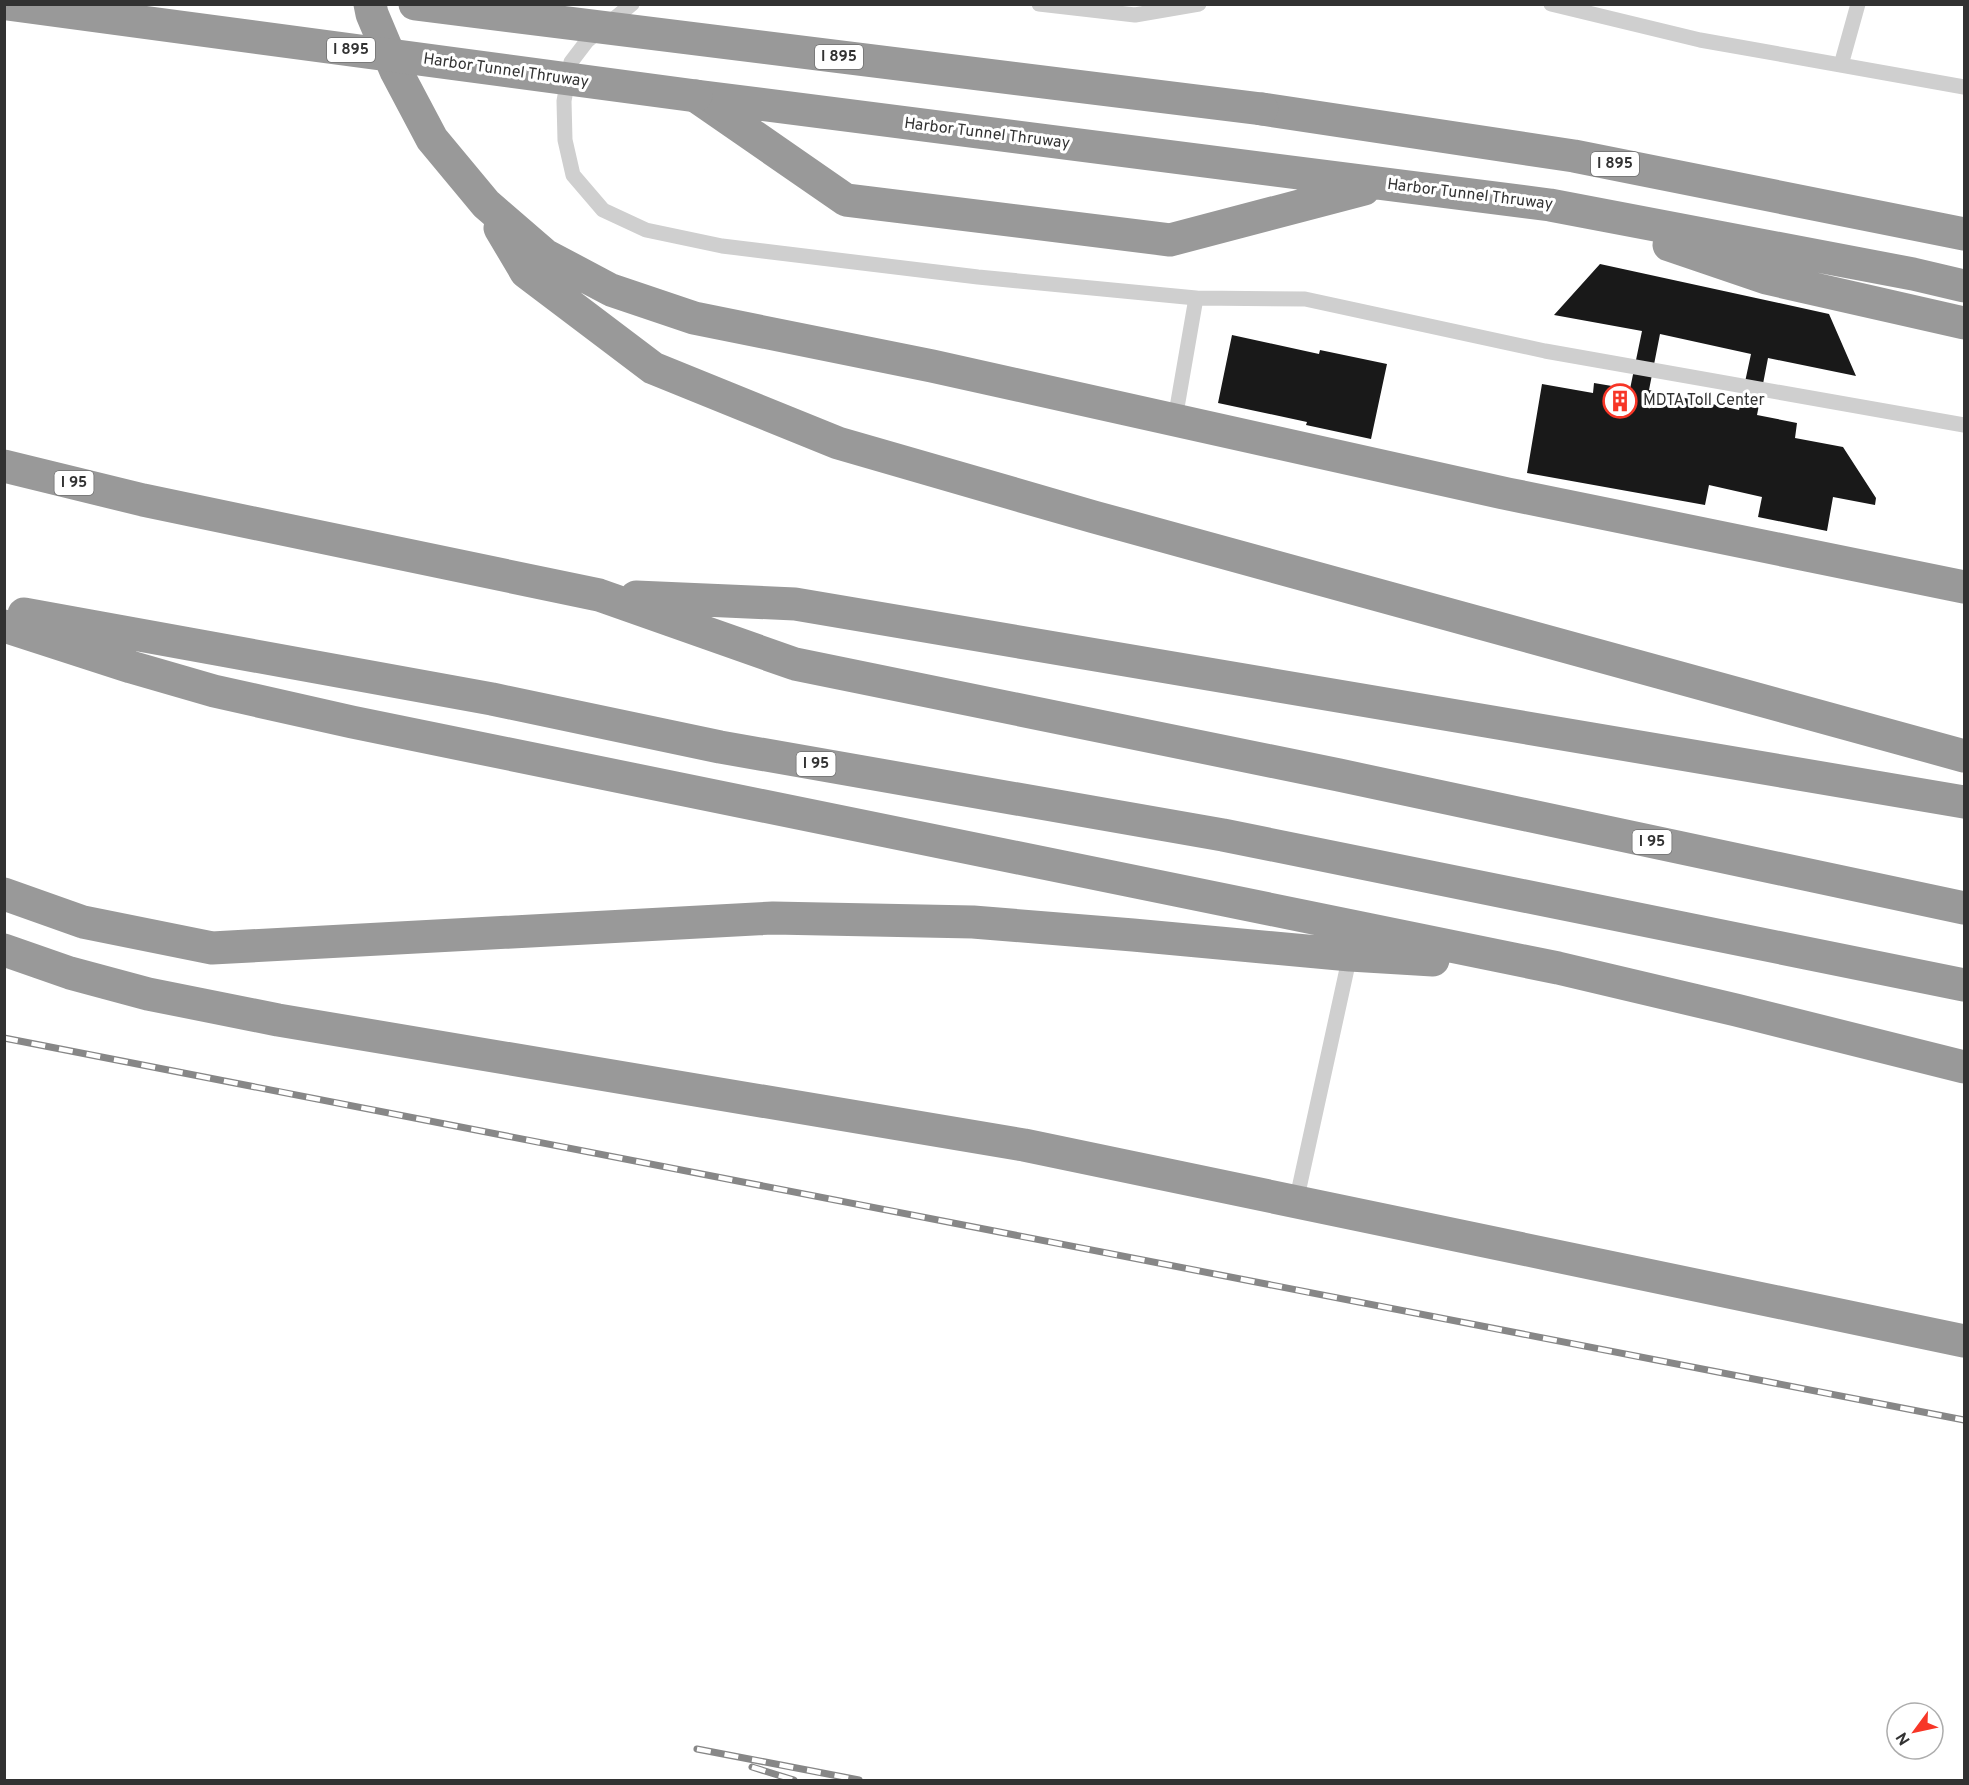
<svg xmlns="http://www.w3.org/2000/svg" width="1969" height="1785" viewBox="0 0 1969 1785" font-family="Overpass,sans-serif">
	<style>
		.building { fill: #191919; fill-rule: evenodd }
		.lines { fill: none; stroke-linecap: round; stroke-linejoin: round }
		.service { stroke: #cfcfcf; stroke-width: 15 }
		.motorway { stroke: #999; stroke-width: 33 }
		.rail-casing { stroke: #878787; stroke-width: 7 }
		.rail { stroke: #fff; stroke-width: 4.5; stroke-dasharray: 14; stroke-linecap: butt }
		.motorway-bridge { stroke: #999; stroke-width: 33 }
		.labels { text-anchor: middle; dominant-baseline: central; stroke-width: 6; stroke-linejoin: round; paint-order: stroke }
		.shield { fill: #fff; stroke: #707070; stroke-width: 1.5 }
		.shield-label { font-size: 15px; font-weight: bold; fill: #323232 }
		.street-label { font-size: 16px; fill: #323232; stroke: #fff }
		.poi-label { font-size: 16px; fill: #323232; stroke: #fff; text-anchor: start }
	</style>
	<rect width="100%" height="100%" fill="#fff"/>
	<path class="building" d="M1600,264L1829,314L1856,376L1768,358L1757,415L1797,423L1795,438L1843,447L1876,498L1875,505L1833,497L1827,531L1758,517L1762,497L1709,485L1705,505L1527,473L1542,384L1593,393L1594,383L1630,389L1642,331L1554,315ZM1660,334L1751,354L1739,410L1649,390Z
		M1232,335L1319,354L1320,350L1387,364L1371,439L1306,425L1307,422L1218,403Z"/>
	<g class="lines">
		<path class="service" d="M632,4L587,41L571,62L564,101L565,140L573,175L603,210L646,230L722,246L978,277L1196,298L1305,299L1545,351L1964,425
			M1039,4L1135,15L1199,4
			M1551,4L1700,40L1964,87
			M1841,65L1858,4
			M1175,419L1196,298
			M1296,1202L1350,955"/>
		<path class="motorway" d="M370,4L372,14L396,71L432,139L486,204L545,255L611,290L694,318L932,366L1508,494L1964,587
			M696,96L1550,205L1913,274L1964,286
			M700,99L846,200L1170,240L1364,189
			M1262,109L1574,156L1964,234
			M500,228L526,272L653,368L838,443L1094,517L1964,756
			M1669,245L1766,278L1964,323
			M4,466L143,500L599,595L795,664L1339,775L1964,908
			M636,597L795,604L1964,802
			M24,614L492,699L720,747L1223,835L1964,985
			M4,626L131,667L214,691L352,722L1558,968L1736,1010L1964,1067
			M4,894L83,922L212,948L773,918L973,922L1133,935L1350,955L1433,960
			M4,950L70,973L148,994L278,1020L1024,1145L1964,1341"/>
		<g class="rail-casing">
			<path id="rail" d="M4,1038L1964,1420
				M697,1749L859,1780
				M752,1767L794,1780"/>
		</g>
		<use href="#rail" class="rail"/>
		<path class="motorway-bridge" d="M7,4L696,96
			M415,4L1262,109"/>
	</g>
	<defs>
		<g id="building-ring" transform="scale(1.725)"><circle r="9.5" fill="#fff" stroke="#f73627" stroke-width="1.5"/><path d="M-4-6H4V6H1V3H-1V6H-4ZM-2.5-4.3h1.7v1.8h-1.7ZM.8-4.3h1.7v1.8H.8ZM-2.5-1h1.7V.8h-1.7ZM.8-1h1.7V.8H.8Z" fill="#f73627"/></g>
	</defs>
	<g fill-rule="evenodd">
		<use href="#building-ring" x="1620" y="401"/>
	</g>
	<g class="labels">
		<g class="shield">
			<rect x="327" y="38" width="48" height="24" rx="4.5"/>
			<rect x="815" y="45" width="48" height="24" rx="4.5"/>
			<rect x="1591" y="152" width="48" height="24" rx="4.5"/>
			<rect x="54.5" y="471" width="39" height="24" rx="4.5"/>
			<rect x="796.5" y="752" width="39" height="24" rx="4.5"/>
			<rect x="1632.5" y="830" width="39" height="24" rx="4.5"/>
		</g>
		<g class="shield-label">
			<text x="351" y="50">I 895</text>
			<text x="839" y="57">I 895</text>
			<text x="1615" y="164">I 895</text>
			<text x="74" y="483">I 95</text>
			<text x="816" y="764">I 95</text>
			<text x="1652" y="842">I 95</text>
		</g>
		<g class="street-label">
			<text transform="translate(506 71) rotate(8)">Harbor Tunnel Thruway</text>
			<text transform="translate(987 134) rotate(7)">Harbor Tunnel Thruway</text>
			<text transform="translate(1470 195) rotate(7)">Harbor Tunnel Thruway</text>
		</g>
		<g class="poi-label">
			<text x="1643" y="401">MDTA Toll Center</text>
		</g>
	</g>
	<rect width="1969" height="1785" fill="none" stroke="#323232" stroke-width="12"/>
	<g transform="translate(1915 1731) rotate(237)"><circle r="28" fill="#ffffff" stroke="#adadad" stroke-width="1.5"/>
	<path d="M0-4.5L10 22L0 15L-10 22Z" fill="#f73627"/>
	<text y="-9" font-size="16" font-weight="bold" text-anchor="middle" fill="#323232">N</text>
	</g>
</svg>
